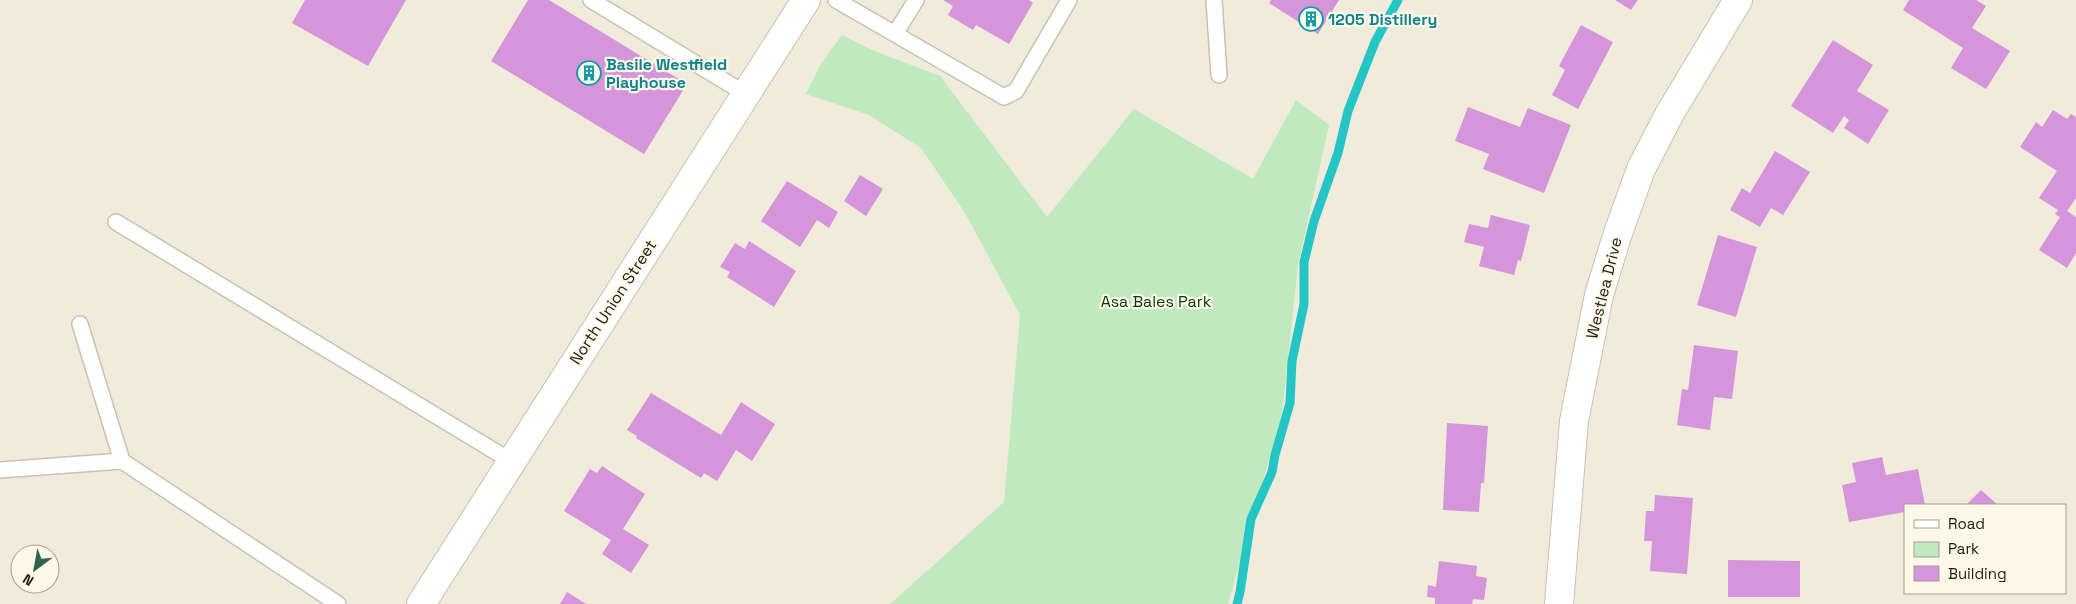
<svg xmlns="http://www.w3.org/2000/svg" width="2076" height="604" viewBox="0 0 2076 604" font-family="'Space Grotesk',sans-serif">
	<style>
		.green { fill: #bfeac0 }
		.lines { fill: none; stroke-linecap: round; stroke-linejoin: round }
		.stream { stroke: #25c5c6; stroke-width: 9 }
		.building { fill: #d694da }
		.lane-casing { stroke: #c8c2b3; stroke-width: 18 }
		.street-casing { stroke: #c8c2b3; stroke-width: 30 }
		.secondary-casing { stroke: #c8c2b3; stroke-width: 30 }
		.lane { stroke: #fff; stroke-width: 15 }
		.street { stroke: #fff; stroke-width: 28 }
		.secondary { stroke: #fff; stroke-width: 28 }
		.labels { text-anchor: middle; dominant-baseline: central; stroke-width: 4.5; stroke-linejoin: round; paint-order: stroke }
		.culture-label { font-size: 16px; font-weight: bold; fill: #0d838f; stroke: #fef8e8; text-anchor: start }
		.street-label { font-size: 16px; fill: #1d1b15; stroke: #fef8e8 }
		.park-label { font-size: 16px; fill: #033a0d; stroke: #fef8e8 }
	</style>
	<rect width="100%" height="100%" fill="#f1ebdb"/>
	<path class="green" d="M842,35L872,50L940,76L1047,217L1134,109L1253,179L1296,100L1329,125L1298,265L1282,414L1228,604H890L1004,502L1020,315L965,213L921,148L869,115L806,94L821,64Z"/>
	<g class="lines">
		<path class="stream" d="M1237,604L1240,592L1251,519L1272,472L1275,455L1290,403L1292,361L1304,304V262L1314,221L1338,153L1348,111L1375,42L1398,0"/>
	</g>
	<path class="building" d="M305,0H406L368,66L292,23Z
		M528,0H549L687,84L644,154L491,61Z
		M943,0H1029L1033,3L1009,44L976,25L973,30L948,15L953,6Z
		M1271,0H1339L1318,34L1269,3Z
		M1615,0H1638L1631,10Z
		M1909,0H1976L1986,6L1972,28L2010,51L1986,89L1951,68L1963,48L1903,10Z
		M1581,25L1613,42L1578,109L1552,95L1565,70L1559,66Z
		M1833,40L1873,65L1857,91L1889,110L1868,144L1844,128L1849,120L1844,116L1833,133L1791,106Z
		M1468,107L1520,127L1528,108L1571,125L1544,193L1483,169L1489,154L1455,141Z
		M2053,110L2067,119L2071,114L2076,117V198L2067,211L2076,217V253L2067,268L2039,250L2060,217L2055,214L2058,210L2039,198L2057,171L2020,147L2036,122L2042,127Z
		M1775,151L1810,172L1783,215L1771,208L1760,227L1730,210L1742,188L1750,193Z
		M860,175L883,189L866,216L844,201Z
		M787,181L838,212L829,228L817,220L800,247L761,221Z
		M1491,215L1530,225L1521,261L1518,260L1514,275L1479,266L1484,247L1464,242L1469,224L1488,228Z
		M1718,235L1757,247L1736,317L1697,305Z
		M749,241L796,271L774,307L727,277L730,272L720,267L735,243L745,249Z
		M1694,345L1738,351L1732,399L1714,397L1710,430L1677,425L1682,389L1688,390Z
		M651,393L721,435L741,402L775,424L752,461L736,450L717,481L704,473L701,478L636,438L637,436L627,430Z
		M1447,423L1488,426L1484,483H1481L1479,512L1443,510Z
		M1882,457L1886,475L1918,469L1925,505H1905V512L1849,522L1842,485L1856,482L1852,463Z
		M602,466L645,494L623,529L649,545L631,573L602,554L611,540L564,511L590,469L597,473Z
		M1981,490L1998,505H1966Z
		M1655,495L1693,498L1687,574L1650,571L1652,541H1644L1646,511H1654Z
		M1728,560L1800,561V597H1728Z
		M1439,561L1477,566L1476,576L1487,578L1484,600L1473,599L1472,604H1435V598L1427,597L1428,585L1436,587Z
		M567,592L586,604H560Z"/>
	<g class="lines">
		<g class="lane-casing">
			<path id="lane" d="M591,0L746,94
				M836,0L1004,97L1016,91L1069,0
				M1214,0L1219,75
				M895,34L916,0
				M116,222L511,461
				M80,324L122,461
				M0,470L122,461L338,604"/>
		</g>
		<g class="street-casing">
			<path id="street" d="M1559,604L1574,421L1599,295L1617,236L1641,169L1670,113L1738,0"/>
		</g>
		<g class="secondary-casing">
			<path id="secondary" d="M421,604L806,0"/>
		</g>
		<use href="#lane" class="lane"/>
		<use href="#street" class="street"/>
		<use href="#secondary" class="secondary"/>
	</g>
	<defs>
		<g id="building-ring" transform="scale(1.25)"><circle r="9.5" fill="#fef8e8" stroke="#0f9aa8" stroke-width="1.5"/><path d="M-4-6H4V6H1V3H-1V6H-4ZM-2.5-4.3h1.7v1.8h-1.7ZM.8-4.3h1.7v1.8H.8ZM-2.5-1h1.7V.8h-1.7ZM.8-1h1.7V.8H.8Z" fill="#0f9aa8"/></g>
	</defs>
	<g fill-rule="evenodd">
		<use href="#building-ring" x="1311" y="19"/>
		<use href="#building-ring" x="589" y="73"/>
	</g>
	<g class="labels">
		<g class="culture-label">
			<text x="1328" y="19">1205 Distillery</text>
			<text x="606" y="64">Basile Westfield<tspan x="606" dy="18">Playhouse</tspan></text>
		</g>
		<g class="street-label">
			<text transform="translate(1604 288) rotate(-76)">Westlea Drive</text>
			<text transform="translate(613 302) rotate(-57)">North Union Street</text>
		</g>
		<g class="park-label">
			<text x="1156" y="301">Asa Bales Park</text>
		</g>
	</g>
	<rect x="1904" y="504" width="162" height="90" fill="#fef8e8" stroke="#a4a094"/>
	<rect x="1914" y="520" width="25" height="8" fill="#ffffff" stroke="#a4a094"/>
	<text x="1948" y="529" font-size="15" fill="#1d1b15">Road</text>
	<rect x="1914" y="542" width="25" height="15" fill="#bfeac0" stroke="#a4a094"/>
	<text x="1948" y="554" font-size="15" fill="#1d1b15">Park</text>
	<rect x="1914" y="566" width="25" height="15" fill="#d694da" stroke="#a4a094"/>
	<text x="1948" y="579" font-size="15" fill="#1d1b15">Building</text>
	<g transform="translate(35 569) rotate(212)"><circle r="24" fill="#fef8e8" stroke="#a4a094"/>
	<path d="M0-4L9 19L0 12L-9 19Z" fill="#2c644c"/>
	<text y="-8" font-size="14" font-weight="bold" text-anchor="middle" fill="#1d1b15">N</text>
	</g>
</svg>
